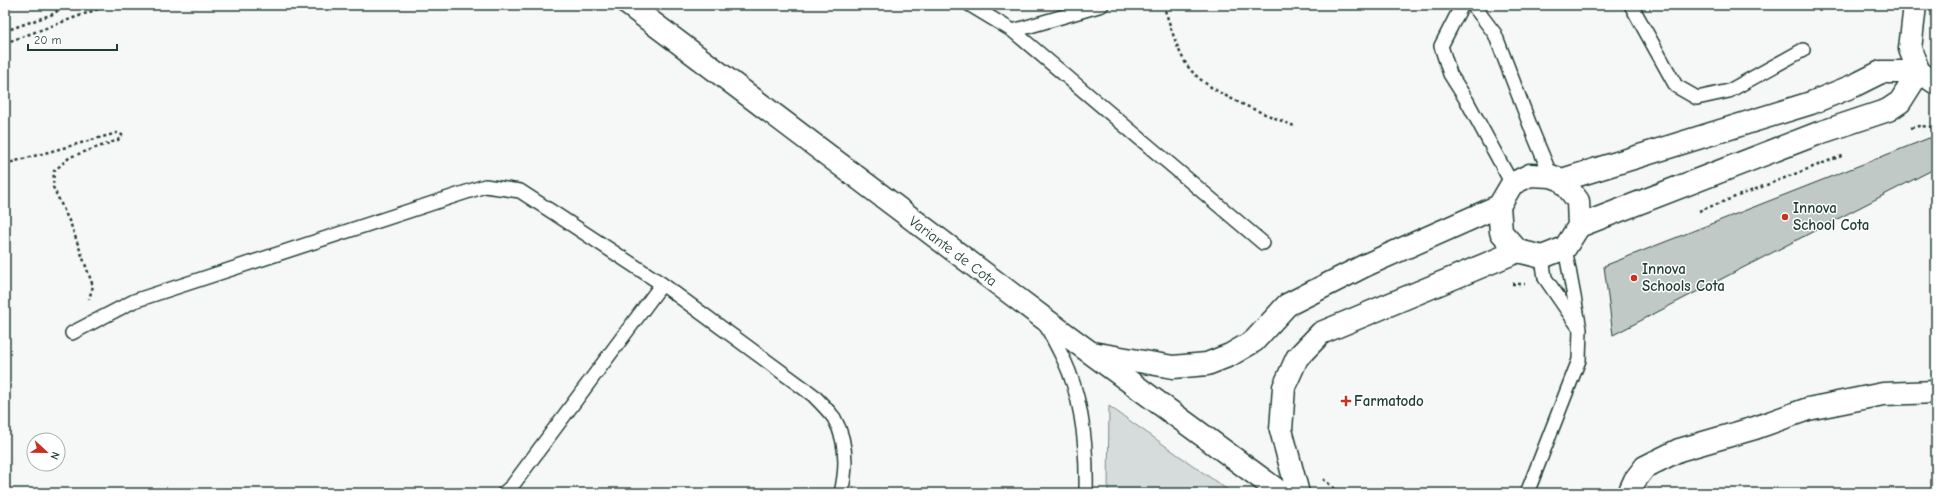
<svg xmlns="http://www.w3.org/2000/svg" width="1941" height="498" viewBox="0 0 1941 498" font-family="'Comic Neue',sans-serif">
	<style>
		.green { fill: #d6dcdb; stroke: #7a8c88 }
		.building { fill: #c0c9c6; stroke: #1f3d34 }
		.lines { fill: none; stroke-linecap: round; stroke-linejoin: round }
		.service-casing { stroke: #1f3d34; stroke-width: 16 }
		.minor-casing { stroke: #1f3d34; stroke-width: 25 }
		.primary-casing { stroke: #1f3d34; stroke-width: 25 }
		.path { stroke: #1f3d34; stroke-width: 2.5; stroke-dasharray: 3 3; stroke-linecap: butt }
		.service { stroke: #fff; stroke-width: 13 }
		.minor { stroke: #fff; stroke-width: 22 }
		.primary { stroke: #fff; stroke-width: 22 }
		.poi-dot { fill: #c8321e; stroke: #fff; stroke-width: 1.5 }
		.labels { text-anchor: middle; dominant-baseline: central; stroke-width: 3; stroke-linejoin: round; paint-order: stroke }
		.poi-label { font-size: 15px; font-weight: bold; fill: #1f3d34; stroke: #fff; text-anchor: start }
		.street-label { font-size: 15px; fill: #1f3d34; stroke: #fff }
	</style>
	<rect width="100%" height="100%" fill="#f6f7f7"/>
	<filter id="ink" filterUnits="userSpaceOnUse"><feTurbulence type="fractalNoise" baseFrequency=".025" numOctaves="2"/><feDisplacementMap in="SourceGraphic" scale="8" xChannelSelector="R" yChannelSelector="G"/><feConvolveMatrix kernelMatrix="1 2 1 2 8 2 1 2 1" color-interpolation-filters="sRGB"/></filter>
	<g filter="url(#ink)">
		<path class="green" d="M1109,406L1232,493H1108Z"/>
		<path class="building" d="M1929,138L1936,140V168L1613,335L1604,266Z"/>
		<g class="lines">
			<g class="service-casing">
				<path id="service" d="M970,5L1013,31L1263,243
					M1462,5L1441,46L1450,74L1467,101L1512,184
					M1473,5L1495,34L1533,133L1551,176
					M1631,5L1676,86L1697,98L1729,91L1803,50
					M1013,31L1102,5
					M1542,257L1545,278L1578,326
					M1045,324C1052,336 1058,348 1064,360C1083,400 1087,449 1086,493
					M72,333L134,301L485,186L520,191L554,213L662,284L813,395C820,402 828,410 834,418C847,441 847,468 841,493
					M504,493L512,486L662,284
					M1527,493L1579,360L1580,329L1565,248"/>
			</g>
			<g class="minor-casing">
				<path id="minor" d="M1915,5L1910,49L1919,72
					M1562,180L1811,103L1855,85L1881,72H1919L1936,83
					M1579,226L1578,201L1562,180L1551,176L1530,175L1512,184L1499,206L1501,232L1518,251L1542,257L1565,248L1579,226L1819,133L1888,110L1900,102L1919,72
					M1092,353L1173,367L1207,364L1230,355L1254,341L1287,305L1366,265L1499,206
					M1298,493L1281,430L1284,387L1297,358L1321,333L1518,251
					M1629,493L1635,480L1645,467L1679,450L1755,428L1808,409L1883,394L1936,392"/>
			</g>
			<g class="primary-casing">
				<path id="primary" d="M629,5L1042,317L1281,493"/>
			</g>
			<path class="path" d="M1163,5C1170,23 1175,45 1185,62C1202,92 1262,112 1294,126
				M5,31L53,14L66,5
				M5,43L109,5
				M1911,128L1919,126L1936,127
				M5,164L117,133L122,135L118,140L70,157L54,171L53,187L71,225L93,286L89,299
				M1699,211L1844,155
				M1512,284H1525
				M1323,479L1340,493"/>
			<use href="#service" class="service"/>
			<use href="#minor" class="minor"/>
			<use href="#primary" class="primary"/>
		</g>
	</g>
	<g class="poi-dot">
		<circle cx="1785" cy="217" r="4"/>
		<circle cx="1634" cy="278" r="4"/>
		<path d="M1344 395h4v4h4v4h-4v4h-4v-4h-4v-4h4z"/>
	</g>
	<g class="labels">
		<g class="poi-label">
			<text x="1793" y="208">Innova<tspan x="1793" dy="17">School Cota</tspan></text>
			<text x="1642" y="269">Innova<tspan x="1642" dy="17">Schools Cota</tspan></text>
			<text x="1354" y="401">Farmatodo</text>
		</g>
		<g class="street-label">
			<text transform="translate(953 251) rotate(37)">Variante de Cota</text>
		</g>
	</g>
	<rect width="1941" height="498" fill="none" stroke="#fff" stroke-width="20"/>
	<rect x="10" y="10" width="1921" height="478" fill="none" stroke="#1f3d34" stroke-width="1.5" filter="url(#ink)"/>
	<g transform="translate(46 452) rotate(112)"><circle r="19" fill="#ffffff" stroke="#a5b1ae"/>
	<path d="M0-3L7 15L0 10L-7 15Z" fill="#c8321e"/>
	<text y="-6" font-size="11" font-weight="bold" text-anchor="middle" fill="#1f3d34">N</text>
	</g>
	<path d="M28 44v6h89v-6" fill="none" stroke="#1f3d34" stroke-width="2"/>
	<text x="34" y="44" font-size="12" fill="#1f3d34" stroke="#ffffff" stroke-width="3" paint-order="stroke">20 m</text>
</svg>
